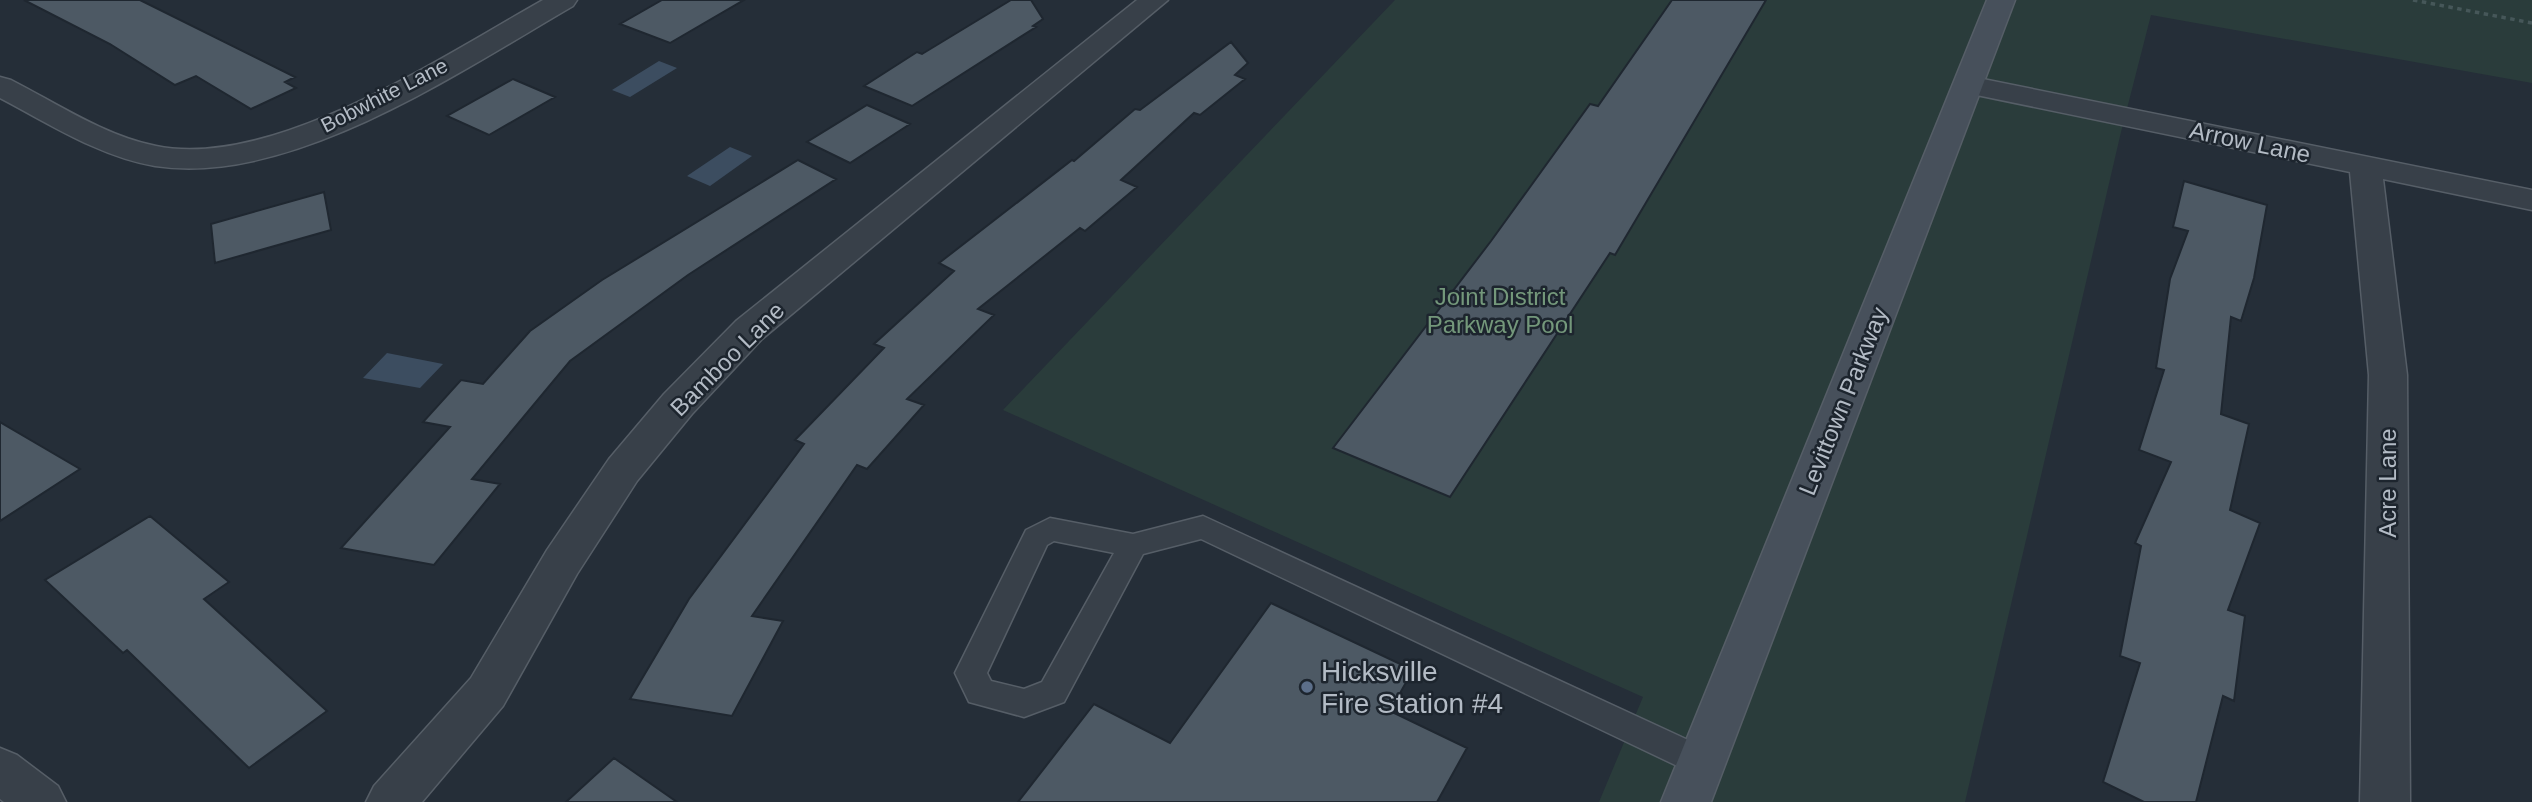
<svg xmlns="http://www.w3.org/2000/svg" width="2532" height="802" viewBox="0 0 2532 802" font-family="Helvetica,sans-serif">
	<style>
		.green { fill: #2a3c3b }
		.water { fill: #3c4d60 }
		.building { fill: #4d5964; stroke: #1f2730; stroke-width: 2 }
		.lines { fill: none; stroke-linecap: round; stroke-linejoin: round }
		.lane-casing { stroke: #565e67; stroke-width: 3 }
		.street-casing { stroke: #565e67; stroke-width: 3 }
		.secondary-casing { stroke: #565e67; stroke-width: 3 }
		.path { stroke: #465759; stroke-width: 3.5; stroke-dasharray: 4.5 4.5; stroke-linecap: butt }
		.lane { fill: #384049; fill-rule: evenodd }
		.street { fill: #384049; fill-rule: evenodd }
		.secondary { fill: #47505b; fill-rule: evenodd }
		.service-dot { fill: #5c6f8a; stroke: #1d252e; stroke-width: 2.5 }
		.labels { text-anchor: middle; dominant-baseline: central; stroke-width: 5; stroke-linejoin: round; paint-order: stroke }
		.far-street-label { font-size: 21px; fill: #b3bbc5; stroke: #1d252e }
		.street-label { font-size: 24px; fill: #b3bbc5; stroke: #1d252e }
		.park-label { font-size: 24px; fill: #74987b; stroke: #1d252e }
		.near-poi-label { font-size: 28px; fill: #b3bbc5; stroke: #1d252e; text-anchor: start }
	</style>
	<rect width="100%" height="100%" fill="#252e38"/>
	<path class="green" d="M1395,0H2532V83L2151,15L2121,132L1965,802H1599L1643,697L1003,410Z"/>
	<path class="water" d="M659,61L677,68L630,97L612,90Z
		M730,147L752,156L710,186L687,176Z
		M387,353L443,364L420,388L363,378Z"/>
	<path class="building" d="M24,0H140L295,77L285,82L296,88L251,109L196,76L175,85L110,44Z
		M662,0H744L670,43L620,24Z
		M1011,0H1031L1043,19L1033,26L1036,27L912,106L864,86L917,52L922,54Z
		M1672,0H1766L1615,255L1610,253L1450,497L1333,448L1491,241L1590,104L1598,106Z
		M1231,42L1248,63L1235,75L1245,79L1200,115L1194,113L1121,180L1137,187L1085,231L1080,228L978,309L994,315L907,399L924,405L867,469L857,465L752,616L783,621L732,716L630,699L689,599L804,444L795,440L884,348L874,344L954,271L939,263L1072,160L1074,161L1135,109L1140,110Z
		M513,79L555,97L489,135L447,116Z
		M867,105L910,124L850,163L807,142Z
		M798,160L836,179L688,275L570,361L472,479L500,484L434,565L341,548L450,427L423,422L461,380L483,384L530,331L602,280Z
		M2184,181L2267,205L2254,278L2241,321L2231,317L2221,414L2249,424L2230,510L2260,523L2228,610L2245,616L2234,701L2223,696L2196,802H2144L2103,782L2140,663L2120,656L2141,546L2135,543L2171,462L2139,450L2164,370L2156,368L2170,279L2188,231L2173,227Z
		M324,192L331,230L215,263L211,224Z
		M0,422L80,469L0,521Z
		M150,516L229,582L204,599L327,711L249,768L127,650L123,653L45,580Z
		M1271,603L1413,670L1390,711L1467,748L1437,802H1018L1094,704L1170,743Z
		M614,758L677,802H566Z"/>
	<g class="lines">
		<g class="lane-casing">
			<path id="lane" d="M1203,516L1714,752L1718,762L1714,772L1702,777L1690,772L1201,539L1143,554L1064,702L1024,717L969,702L955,673L1026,530L1050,518L1133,534ZM1054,541L1114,553L1042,682L1024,689L991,681L987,673L1047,545Z"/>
		</g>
		<g class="street-casing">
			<path id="street" d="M543,0H577L573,6C459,72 291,187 155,166C100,157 48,123 0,98V77L11,80C56,103 105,136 156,146C273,170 443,56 543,0Z
				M1137,0H1168L762,339L692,414L637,481L577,574L503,706L422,802H366L374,786L471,678L547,550L609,459L664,394L736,321Z
				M1968,76L2532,190V210L2383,179L2407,375L2410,802H2360L2369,375L2350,172L1957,91L1953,85L1957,79Z
				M0,748L17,755L58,786L66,802H4L0,799Z"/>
		</g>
		<g class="secondary-casing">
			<path id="secondary" d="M1987,0H2015L1711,802H1661Z"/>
		</g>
		<path class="path" d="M2413,0L2532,23"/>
		<use href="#lane" class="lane"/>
		<use href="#street" class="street"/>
		<use href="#secondary" class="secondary"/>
	</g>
	<circle class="service-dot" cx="1307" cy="687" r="7"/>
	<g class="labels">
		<g class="far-street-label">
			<text transform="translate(384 95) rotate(-27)">Bobwhite Lane</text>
		</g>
		<g class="street-label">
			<text transform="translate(2250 142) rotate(12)">Arrow Lane</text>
			<text transform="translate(727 359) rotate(-45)">Bamboo Lane</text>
			<text transform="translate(1843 401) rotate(-68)">Levittown Parkway</text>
			<text transform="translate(2387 483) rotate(-90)">Acre Lane</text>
		</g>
		<g class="park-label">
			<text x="1500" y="296">Joint District<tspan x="1500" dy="28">Parkway Pool</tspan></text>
		</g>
		<g class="near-poi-label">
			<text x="1321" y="671">Hicksville<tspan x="1321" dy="32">Fire Station #4</tspan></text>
		</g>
	</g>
</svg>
